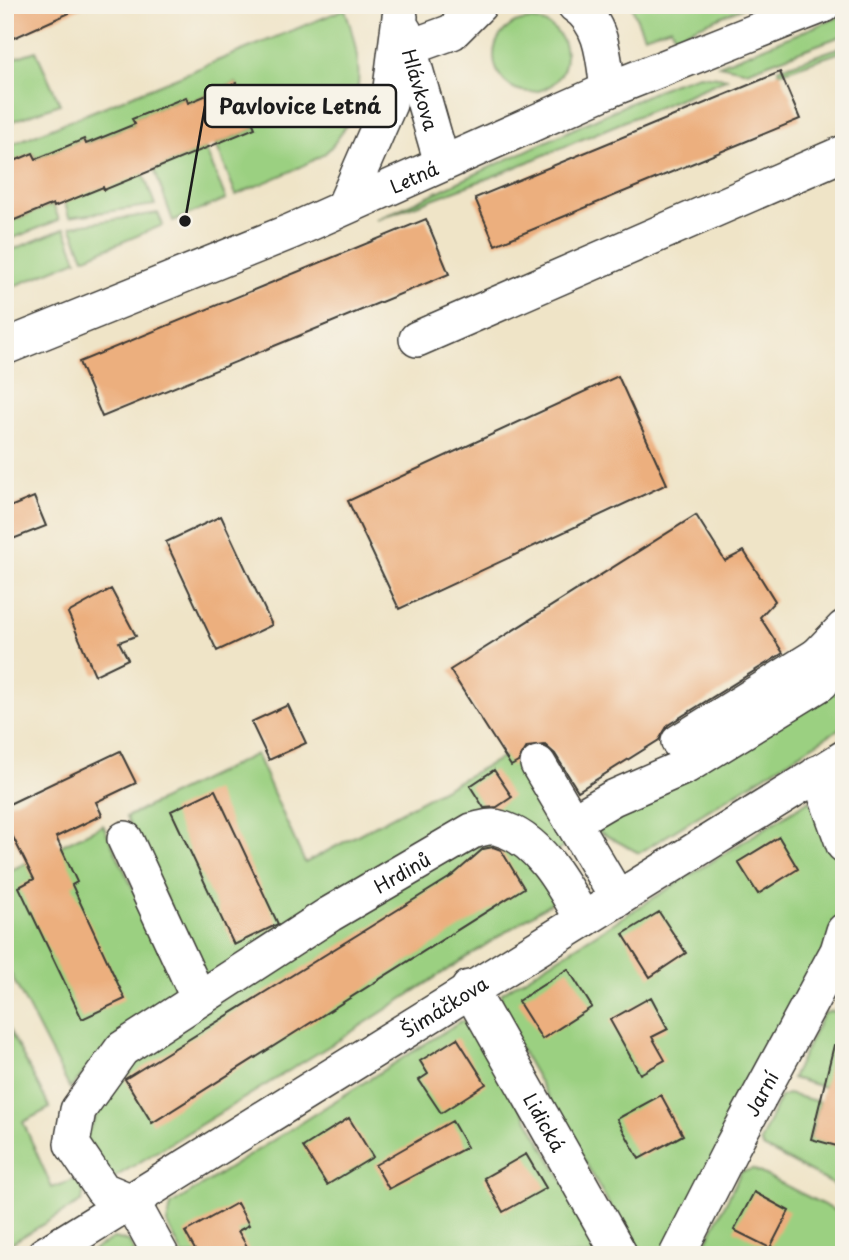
<svg xmlns="http://www.w3.org/2000/svg" width="849" height="1260" viewBox="0 0 849 1260" font-family="'Playpen Sans',sans-serif">
	<style>
		.green { fill: #9bd081; stroke: #5c764e; stroke-width: 2 }
		.building { fill: #ecaf7e }
		.lines { fill: none; stroke-linecap: round; stroke-linejoin: round }
		.minor-casing { stroke: #3c3a36; stroke-width: 38 }
		.minor { stroke: #fff; stroke-width: 35 }
		.labels { text-anchor: middle; dominant-baseline: central; stroke-width: 6; stroke-linejoin: round; paint-order: stroke }
		.street-label { font-size: 19px; fill: #1c1c1c; stroke: #f7f3e8 }
		.leader { fill: none; stroke: #1c1c1c; stroke-width: 2.5 }
		.callout-dot { fill: #1c1c1c; stroke: #f7f3e8; stroke-width: 2.5 }
		.callout { fill: #f7f3e8; stroke: #1c1c1c; stroke-width: 2.5 }
		.callout-label { font-size: 21px; text-anchor: middle; font-weight: bold; fill: #1c1c1c }
	</style>
	<rect width="100%" height="100%" fill="#f7f3e8"/>
	<filter id="ink" filterUnits="userSpaceOnUse"><feTurbulence type="fractalNoise" baseFrequency=".0143" numOctaves="2"/><feDisplacementMap in="SourceGraphic" scale="14" xChannelSelector="R" yChannelSelector="G"/><feConvolveMatrix kernelMatrix="1 2 1 2 8 2 1 2 1" color-interpolation-filters="sRGB"/></filter>
	<filter id="wash" filterUnits="userSpaceOnUse"><feTurbulence type="fractalNoise" baseFrequency=".00686" numOctaves="4" result="noise"/><feDisplacementMap in="SourceGraphic" scale="28" xChannelSelector="R" yChannelSelector="G"/><feGaussianBlur stdDeviation="1.57" result="paint"/><feColorMatrix in="noise" values="0 0 0 0 0 0 0 0 0 0 0 0 0 0 0 0 0 1.4 0 .05"/><feComposite in="paint" operator="in"/></filter>
	<g filter="url(#wash)">
		<rect width="100%" height="100%" fill="#efe4c7"/>
		<path class="green" d="M631,5H749L675,36L671,27L644,36Z
			M345,9C359,51 367,89 344,129C339,137 332,148 324,154C297,171 264,182 236,195L216,144L255,128L236,83L188,103L185,97L133,119L135,124L86,144L84,139L36,159L33,154L5,165V147Z
			M844,15V35L747,71L719,65Z
			M494 56a36 36 0 1 1 72 0a36 36 0 1 1-72 0Z
			M844,46V51L779,73L778,69Z
			M36,51L60,104L5,124V61Z
			M699,75L728,78L499,174L376,220L671,84Z
			M205,148L226,199L173,221L154,169Z
			M143,173L155,205L69,217L64,200Z
			M53,204L59,220L6,241L5,224Z
			M158,213L163,225L84,258L71,226Z
			M65,228L77,260L5,290V253Z
			M844,650V726L639,853L592,828L838,687L830,658Z
			M516,750L572,841L553,854L494,809L206,979L126,817L256,754L305,863Z
			M810,800C835,846 849,873 837,926L667,1255H638L498,1009L502,993Z
			M103,825L180,988L114,1039L70,1089L5,963V873Z
			M506,839L558,898L339,1040L112,1179L85,1137L126,1061L442,855Z
			M831,1011L844,1015V1052L824,1087L792,1078L823,1014Z
			M461,1021L473,1023L605,1255H183L167,1223L171,1205Z
			M5,1022L50,1108L23,1122L52,1188L76,1179L84,1190L82,1201L5,1247Z
			M788,1094L820,1102L810,1138L844,1148V1190L763,1147L760,1142L780,1097Z
			M753,1169L844,1215V1255H700L741,1172Z
			M113,1238L129,1241L136,1255H86Z"/>
		<g id="blocks">
			<path class="building" d="M5,5H87L5,42Z
				M780,72L800,119L495,245L475,198Z
				M236,83L255,128L104,190L103,187L54,207L53,204L5,224V165L33,153L36,159L84,139L86,144L135,124L132,119L186,97L188,103Z
				M426,219L449,274L102,417L79,362Z
				M618,376L667,484L399,609L348,501Z
				M34,497L46,526L5,542V509Z
				M696,515L725,561L744,551L775,601L760,617L783,653L668,725L659,740L578,791L555,754L545,745L527,747L518,762L511,766L450,670Z
				M221,516L272,625L217,651L166,542Z
				M111,589L136,636L119,642L128,659L95,675L68,613Z
				M288,705L306,743L269,760L251,722Z
				M120,751L136,783L96,802L102,815L56,837L77,882L72,885L125,999L82,1019L19,887L34,879L5,821V806Z
				M494,770L512,797L497,807L484,808L470,786Z
				M215,790L278,924L234,945L171,811Z
				M779,837L798,869L758,894L738,862Z
				M493,847L501,850L524,888L152,1123L125,1079L452,876L483,849Z
				M659,912L686,953L650,977L623,934Z
				M568,969L592,1007L542,1039L518,1001Z
				M651,997L668,1029L652,1037L665,1060L640,1074L610,1020Z
				M457,1038L486,1084L441,1113L419,1080L428,1074L420,1061Z
				M834,1045L844,1046V1148L811,1139Z
				M661,1095L683,1135L639,1159L617,1119Z
				M349,1118L373,1157L327,1185L303,1147Z
				M452,1121L467,1147L389,1189L375,1165Z
				M526,1154L546,1188L503,1212L484,1178Z
				M754,1192L789,1211L770,1248L734,1230Z
				M237,1203L249,1225L238,1231L252,1255H198L185,1232Z"/>
		</g>
	</g>
	<g filter="url(#ink)">
		<use href="#blocks" fill-opacity="0" stroke="#3c3a36" stroke-width="2"/>
		<g class="lines">
			<g class="minor-casing">
				<g id="minor">
					<path d="M575,5C603,23 604,60 608,90"/>
					<path id="s1" d="M404,31L442,163"/>
					<path d="M408,48L452,32L479,5"/>
					<path d="M344,207L389,104L400,17"/>
					<path d="M417,339L844,153"/>
					<path id="s2" d="M5,347L292,231L608,90L823,5"/>
					<path d="M818,655L844,628"/>
					<path d="M538,764L618,899"/>
					<path d="M818,773L844,845"/>
					<path d="M572,822L613,798L686,766L821,683L818,655L679,742"/>
					<path d="M125,839L198,997"/>
					<path id="s3" d="M469,988L620,1255"/>
					<path id="s4" d="M44,1255L844,758"/>
					<path id="s5" d="M161,1255L132,1202L103,1190L72,1144L78,1110L122,1049L330,914L472,831C480,829 492,825 499,828C540,839 564,886 583,920"/>
					<path id="s6" d="M677,1255L733,1145L838,951L844,931"/>
				</g>
			</g>
			<use href="#minor" class="minor"/>
		</g>
	</g>
	<g class="labels">
		<g class="street-label">
			<text stroke="none"><textPath href="#s1" startOffset="61">Hlávkova</textPath></text>
			<text stroke="none"><textPath href="#s2" startOffset="443">Letná</textPath></text>
			<text stroke="none"><textPath href="#s5" startOffset="588">Hrdinů</textPath></text>
			<text stroke="none"><textPath href="#s4" startOffset="471">Šimáčkova</textPath></text>
			<text stroke="none"><textPath href="#s6" startOffset="182">Jarní</textPath></text>
			<text stroke="none"><textPath href="#s3" startOffset="154">Lidická</textPath></text>
		</g>
	</g>
	<path class="leader" d="M185 221L205 106"/>
	<circle class="callout-dot" cx="185" cy="221" r="7"/>
	<rect class="callout" x="205" y="85" width="191" height="42" rx="7"/>
	<g class="callout-label">
		<text x="300" y="114">Pavlovice Letná</text>
	</g>
	<rect width="849" height="1260" fill="none" stroke="#f7f3e8" stroke-width="28"/>
</svg>
